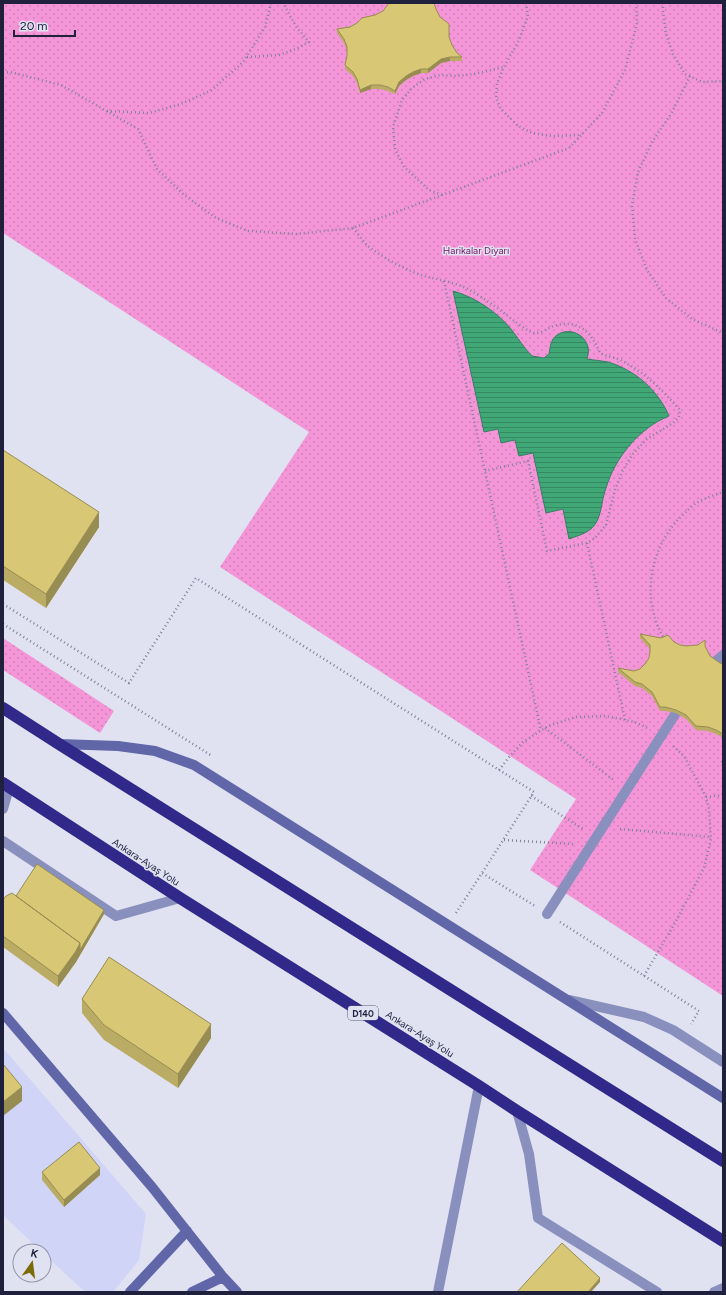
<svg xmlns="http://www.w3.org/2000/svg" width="726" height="1295" viewBox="0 0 726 1295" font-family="Figtree,sans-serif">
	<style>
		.built { fill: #d0d5f7 }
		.park { fill: url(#park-dots) }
		.water { fill: url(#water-rules); stroke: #367f65 }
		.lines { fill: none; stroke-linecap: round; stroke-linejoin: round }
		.path { stroke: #808298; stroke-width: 2.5; stroke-dasharray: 1 3; stroke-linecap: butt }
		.lane { stroke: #8a90be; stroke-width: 10 }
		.street { stroke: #8a90be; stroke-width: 10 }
		.secondary { stroke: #6166a9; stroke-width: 10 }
		.highway { stroke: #312989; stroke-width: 12 }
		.wall { fill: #baac65 }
		.shaded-wall { fill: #978c52 }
		.building { fill: #d8c875; stroke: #978c52 }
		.labels { text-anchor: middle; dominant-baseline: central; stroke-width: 3; stroke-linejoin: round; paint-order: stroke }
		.shield { fill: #e0e2f2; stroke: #585a73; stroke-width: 1 }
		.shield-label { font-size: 9px; font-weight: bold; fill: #1e203c }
		.park-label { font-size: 10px; fill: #73175e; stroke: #e0e2f2 }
		.street-label { font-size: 10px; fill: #1e203c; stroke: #e0e2f2 }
	</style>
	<defs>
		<pattern id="park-dots" width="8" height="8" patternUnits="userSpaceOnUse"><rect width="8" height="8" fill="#f495d8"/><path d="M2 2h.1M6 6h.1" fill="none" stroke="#d180ba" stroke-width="1.8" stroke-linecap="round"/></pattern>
		<pattern id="water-rules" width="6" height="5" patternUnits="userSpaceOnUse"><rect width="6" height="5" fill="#40a876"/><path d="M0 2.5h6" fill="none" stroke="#358862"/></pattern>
	</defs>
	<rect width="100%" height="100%" fill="#e0e2f2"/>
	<path class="built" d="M3,1048L146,1214L139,1260L113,1292H85L44,1254V1251H41L3,1215Z"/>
	<path class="park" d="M3,3H723V996L530,870L576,799L220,567L309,432L3,233Z
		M3,638L114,711L100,733L3,670Z"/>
	<path class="water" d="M453,291C475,297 497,312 511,329C518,338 524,348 532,356L544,358L549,354C550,349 550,344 553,339C563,326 584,331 588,347C589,351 588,355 587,359C594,360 602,361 608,362C635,370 658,390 669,416C639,428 615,458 606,488C602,498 602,511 597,521C592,532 580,535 569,539L563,509L546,513L533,453L519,456L515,440L501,443L498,429L484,432Z"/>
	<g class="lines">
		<path class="path" d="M526,3L528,16L519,40L504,67L497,83L496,98L501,109L518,126L532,133L552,136L581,135
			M663,3V11L666,34L673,54L685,74L702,82L723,81
			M247,57L279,55L296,49L309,42L297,28L283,3
			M3,73L10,72L61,85L138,129L157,169L183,194L216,218L248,231L296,234L353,228L569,148L602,113L625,70L637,23L636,3
			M690,76L671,114L652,142L638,172L632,205L635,239L647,270L666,298L692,319L723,333
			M107,111L149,113L181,104L212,90L243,62L265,27L271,3
			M442,195L429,190L404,167L395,149L393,127L402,100L412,88L425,79L440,75L457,76L474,74L504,67
			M353,228C358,233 362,241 368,246C383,258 409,272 428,277C441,280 456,283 468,289C484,298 499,309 513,320C519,324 527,331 534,333C541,334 547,328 554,326C578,318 592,333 600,353C606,356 612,357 618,359C644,371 661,389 680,410L679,417L673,423L647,439L632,455L622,472L615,490L606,525L595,538L587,543L547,551L528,461L485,471
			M444,281L541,731
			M587,543L625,720
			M3,604L129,683L196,578L534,792L482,873
			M3,624L212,756
			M665,640C639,599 650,543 686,512C689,509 693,505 698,502C705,498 715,495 723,492
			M545,728L615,781
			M722,761L723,767
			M499,770L510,756L523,742L548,726L576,717L606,716L635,722L649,729
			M531,796L583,829
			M706,797L723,795
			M620,829L711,837
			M504,840L574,844
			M456,913L482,873L535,906
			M560,922L699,1011L691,1024
			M644,976L676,921L704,868L711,839L709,809L706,797L684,756L673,746"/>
		<path class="lane" d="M569,1000L644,1017L673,1030L723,1062"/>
		<path class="street" d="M706,669L723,655
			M3,809L9,788
			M3,841L116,916L180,898
			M547,914L683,702
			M517,1111L529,1154L538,1218L657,1292
			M438,1292L479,1086
			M714,1292L723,1288"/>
		<path class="secondary" d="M59,744L118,746L155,751L194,765L723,1098
			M3,1013L152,1187L223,1277L237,1292
			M130,1292L187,1231
			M192,1292L223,1277"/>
		<path class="highway" d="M3,708L59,744L723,1161
			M3,783L180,898L479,1086L517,1111L723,1241"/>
	</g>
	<path class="wall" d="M436,9L449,37L452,45L457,53L462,57V61H450L441,63L428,73H421L413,76L406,80L399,86L395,94L388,91L380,89H371L360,93L357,83L353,76L345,69V65L347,56V51L344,43L337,33V29Z
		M3,450L99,527L46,608L3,580Z
		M640,634L674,642L680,645L686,646H705L710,656L720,663L723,664V738L716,734L708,731L696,730L686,719L676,713L665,711H660L652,696L642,688L635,686L618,672V668L634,671L640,669L645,664L649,658L650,652V649L640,638Z
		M16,896L104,914L76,962L58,987L3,947V900Z
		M82,999L211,1038L178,1088L104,1040L82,1013Z
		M42,1172L100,1175L64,1207L42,1180Z"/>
	<path class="shaded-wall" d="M450,57V61L441,63L428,73V69L441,59Z
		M421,69V73L413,76L406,80L399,86L395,94V91L399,82L406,76L413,72Z
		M371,85V89L360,93V90Z
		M99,512V527L46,608V594Z
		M104,910V914L76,962L58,987V976L80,943Z
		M211,1024V1038L178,1088V1074Z
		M22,1087V1101L3,1116V1102Z
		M100,1168V1175L64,1207V1200Z
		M600,1278V1282L591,1292H588Z"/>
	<path class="building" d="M389,3H434L436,9L440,17L449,24V37L452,45L457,53L462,57H450L441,59L428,69H421L413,72L406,76L399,82L395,91L388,87L380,85H371L360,90L357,79L353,72L345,65L347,56V47L344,39L337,29L350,27L357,23L362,18L375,15L383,11Z
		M3,450L99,512L46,594L3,566Z
		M640,634L661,638L668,635L674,642L680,645L686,646L698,645L705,640V646L710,656L720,663L723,664V734L716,730L708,727L696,726L686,715L676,710L665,707H660L652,692L642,684L635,682L618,668L634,671L640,669L645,664L649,658L650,652V645Z
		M37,864L104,910L80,950V943L16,896Z
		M12,893L80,943L76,951L58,976L3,936V900L6,896Z
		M109,957L211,1024L178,1074L104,1025L82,999Z
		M3,1064L22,1087L3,1102Z
		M79,1142L100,1168L64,1200L42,1172Z
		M562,1243L600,1278L588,1292H584L582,1291L581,1292H517Z"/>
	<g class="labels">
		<rect class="shield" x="348" y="1006" width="30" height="14" rx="3"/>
		<g class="shield-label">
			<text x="363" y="1013">D140</text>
		</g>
		<g class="park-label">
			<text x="476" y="250">Harikalar Diyarı</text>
		</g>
		<g class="street-label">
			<text transform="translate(146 862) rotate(33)">Ankara-Ayaş Yolu</text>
			<text transform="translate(420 1034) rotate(32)">Ankara-Ayaş Yolu</text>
		</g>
	</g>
	<rect width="726" height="1295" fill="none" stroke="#1e203c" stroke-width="8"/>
	<g transform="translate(32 1263) rotate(14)"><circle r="19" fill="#e0e2f2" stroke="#9294a9"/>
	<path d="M0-3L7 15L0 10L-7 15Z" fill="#7c6c07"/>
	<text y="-6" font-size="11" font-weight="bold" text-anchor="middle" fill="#1e203c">K</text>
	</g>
	<path d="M14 30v6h61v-6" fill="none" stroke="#1e203c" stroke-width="2"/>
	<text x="20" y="30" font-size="12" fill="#1e203c" stroke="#e0e2f2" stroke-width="3" paint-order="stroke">20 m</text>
</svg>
